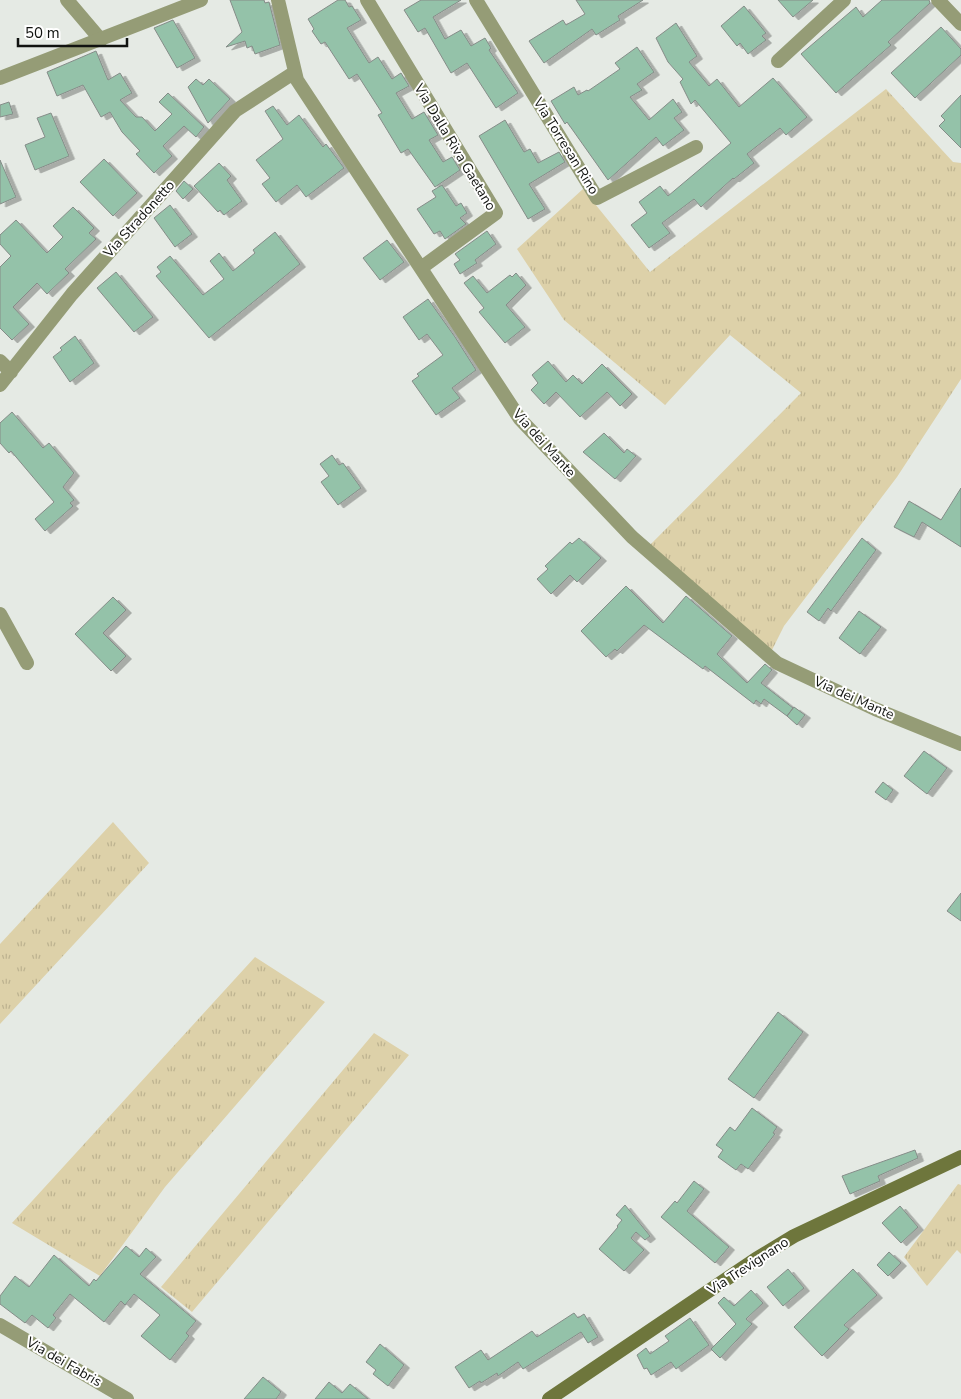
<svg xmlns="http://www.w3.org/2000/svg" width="961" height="1399" viewBox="0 0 961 1399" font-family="'Nunito Sans',sans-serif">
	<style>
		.grass { fill: url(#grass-tufts) }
		.building { fill: #94c2a9; stroke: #858c88; filter: url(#shadow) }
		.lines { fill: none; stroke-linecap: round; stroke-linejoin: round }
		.minor { stroke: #959c76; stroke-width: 14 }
		.tertiary { stroke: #959c76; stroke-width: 14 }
		.secondary { stroke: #6e763c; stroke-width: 14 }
		.labels { text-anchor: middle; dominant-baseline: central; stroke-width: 4; stroke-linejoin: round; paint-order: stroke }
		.street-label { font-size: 14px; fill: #111310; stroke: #fff }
	</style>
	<defs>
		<pattern id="grass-tufts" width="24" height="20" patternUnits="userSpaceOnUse" patternTransform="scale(1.25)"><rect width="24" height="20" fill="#ddd1a9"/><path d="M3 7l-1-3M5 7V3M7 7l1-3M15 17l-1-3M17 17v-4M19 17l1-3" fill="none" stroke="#bdb390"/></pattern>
		<filter id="shadow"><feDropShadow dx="5.5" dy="3" stdDeviation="0" flood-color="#0004"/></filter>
	</defs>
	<rect width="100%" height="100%" fill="#e5eae4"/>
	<path class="grass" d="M886,89L953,162L961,163V379L897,477L784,626L770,654L645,550L801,393L730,335L665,405L564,320L517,249L583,189L650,272Z
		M113,822L149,863L0,1024V944Z
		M255,957L325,1002L165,1187L100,1276L12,1223Z
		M374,1033L409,1055L192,1312L161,1287Z
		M958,1184L961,1185V1254L957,1250L927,1286L904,1257Z"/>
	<path class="building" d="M230,0H264L265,3L269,2L280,45L255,54L252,46L247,48L245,41L226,47L242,32Z
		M338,0H345L349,7L352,6L361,20L347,28L369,63L378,57L392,79L401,73L409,86L396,93L412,119L424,112L438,135L429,140L443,162L452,157L460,170L435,187L408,149L401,153L378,115L382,113L357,74L349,79L325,42L321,44L312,31L314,29L308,19Z
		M421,0H461L433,17L445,39L461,30L471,46L485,38L491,48L489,50L518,93L496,108L467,63L451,73L425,28L418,32L404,10Z
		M576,0H643L618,16L620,20L596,35L592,29L544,63L529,41L563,20L566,25L585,14Z
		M778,0H813L793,17Z
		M882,0H929L930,3L888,42L891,45L836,93L801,54L856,7L863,17Z
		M744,6L766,33L762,36L766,40L748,54L740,43L737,46L721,26Z
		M173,20L195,58L177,68L154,28Z
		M676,23L697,56L689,62L709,86L717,79L739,107L773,78L807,117L786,135L780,128L747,154L754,163L734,179L733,178L701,207L694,199L662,223L670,233L649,248L631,225L647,213L639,202L660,186L668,196L731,143L695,100L691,104L680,82L683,79L668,62L656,38Z
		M941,27L961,49V55L915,98L891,73Z
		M637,47L654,72L637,84L642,90L630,97L649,120L673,99L682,112L674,118L684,130L663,146L656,137L608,180L567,122L565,124L551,101L574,87L578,95L587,90L588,91L620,69L615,63Z
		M96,51L108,80L120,73L132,93L120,100L136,117H142L155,131L172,114L159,102L168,93L204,127L196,137L184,126L163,146L172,156L154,173L136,154L140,151L122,132L110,112L101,117L83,85L57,96L47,72Z
		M196,79L203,85L209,79L230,99L208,123L188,87Z
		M961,95V148L939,126L945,120L941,116Z
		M9,102L13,114L0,117V105Z
		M273,106L287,125L299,115L323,147L326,144L344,168L306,197L297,185L276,202L262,184L270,178L256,160L283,139L265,111Z
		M51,113L69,156L35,170L25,145L45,137L37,118Z
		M505,120L524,152L530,149L538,163L559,152L565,162L529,184L545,209L528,219L479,136Z
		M104,159L137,193L113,216L80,182Z
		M0,160L16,197L0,204Z
		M219,163L231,176L227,180L242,201L224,215L220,210L218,212L194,186Z
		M184,181L193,189L183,199L176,191Z
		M442,185L456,206L461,203L467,213L460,218L466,224L445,239L440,231L434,234L417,209L436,197L432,191Z
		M170,205L192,234L175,247L154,218Z
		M73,207L94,228L89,233L96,239L65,269L69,273L47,294L37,283L13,307L29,324L12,340L0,328V267L11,256L0,244V235L16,220L47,253L63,237L53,226Z
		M487,231L496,244L475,260L477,263L460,274L454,264L460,260L455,254Z
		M275,232L300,264L209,338L156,276L161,272L157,267L170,256L203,295L224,279L210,261L219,253L233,271L255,253L253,250Z
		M387,240L404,262L380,280L363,258Z
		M116,272L153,317L134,332L97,288Z
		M516,273L526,285L506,305L525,327L505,343L479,312L484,308L464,283L473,276L487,293L510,275L512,277Z
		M428,299L455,337L476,370L452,388L460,398L436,415L412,381L419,376L417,374L443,355L427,334L419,340L403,317Z
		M75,336L94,363L70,382L53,357L62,350L60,348Z
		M548,361L566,382L573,375L582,384L602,364L632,394L620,406L607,392L580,417L556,392L544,404L531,390L538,383L532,375Z
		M12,412L43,448L49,443L74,473L63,487L74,500L70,503L73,506L45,531L35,519L54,502L11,451L9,453L0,443V423Z
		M604,433L624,453L627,449L636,456L615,479L583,452Z
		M332,455L339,465L343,463L361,488L338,505L321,482L329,476L320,464Z
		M961,488V547L922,522L914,537L894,527L909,501L941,520Z
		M579,538L601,558L577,582L570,575L551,594L537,579L548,569L545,566L570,542L572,544Z
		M862,538L876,550L831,611L828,608L819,621L807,612Z
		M626,586L663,623L686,596L732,636L717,654L747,683L765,664L772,670L761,683L793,708L787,716L764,699L761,704L756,700L754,704L705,666L703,669L644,625L617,651L615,649L606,657L581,631Z
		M113,597L126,610L103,633L126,656L111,671L75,634Z
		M859,611L881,627L860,654L839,638Z
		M794,707L805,715L797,725L787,716Z
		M924,751L947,768L927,794L904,776Z
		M883,782L893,790L886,800L875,792Z
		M961,893V921L947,911Z
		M778,1012L803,1032L754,1098L728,1079Z
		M752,1108L777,1127L773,1133L775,1134L748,1169L741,1164L736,1170L718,1157L723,1150L716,1145L730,1127L735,1131Z
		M915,1150L918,1158L878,1176L880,1181L850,1194L842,1176Z
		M694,1181L704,1189L687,1211L729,1247L715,1263L661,1217L675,1201L677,1203Z
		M625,1205L650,1236L645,1240L636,1232L631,1238L644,1250L624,1271L599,1249L618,1227L617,1226L622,1220L616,1215Z
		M900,1206L918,1227L901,1243L882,1223Z
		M126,1246L139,1257L146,1248L156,1257L140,1274L196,1321L186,1333L189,1336L170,1360L141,1336L160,1315L134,1294L125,1305L121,1301L104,1322L70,1294L53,1315L56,1318L48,1328L32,1315L25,1323L0,1304V1296L15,1276L29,1287L54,1255L89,1286L94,1279L96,1281Z
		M889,1252L901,1263L888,1276L877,1265Z
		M788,1269L804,1288L783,1306L767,1287Z
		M853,1269L877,1295L844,1325L849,1329L822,1356L794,1327Z
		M751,1290L763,1303L746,1319L752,1324L720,1358L711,1349L736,1324L718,1303L724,1297L734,1306Z
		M574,1313L578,1318L584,1314L598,1337L588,1343L581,1332L523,1369L518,1362L498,1376L497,1373L481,1383L480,1381L469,1388L455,1367L481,1350L488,1360L532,1331L537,1337Z
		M690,1318L709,1345L676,1369L671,1362L651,1375L647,1368L644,1369L637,1355L646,1348L650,1354L669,1341L665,1336Z
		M380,1344L404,1365L388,1386L373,1374L376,1370L366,1362Z
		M263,1377L281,1392L276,1399H244Z
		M329,1382L342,1393L350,1384L368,1399H315Z"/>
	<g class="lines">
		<path class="minor" d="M67,0L101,40
			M278,0L297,80L520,419L632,537L777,663L875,709L961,744
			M367,0L496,213L421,268
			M476,0L597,198L696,147
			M938,0L961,24
			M778,61L844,0
			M0,361L11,372
			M0,385L72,294L235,111L295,72
			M0,614L27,663
			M0,1325L127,1399"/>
		<path class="tertiary" d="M0,78L201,0"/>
		<path class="secondary" d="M549,1399L756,1259L794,1236L961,1157"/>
	</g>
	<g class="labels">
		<g class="street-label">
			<text transform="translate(566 146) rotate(58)">Via Torresan Rino</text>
			<text transform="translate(455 147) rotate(59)">Via Dalla Riva Gaetano</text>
			<text transform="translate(139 219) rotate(-48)">Via Stradonetto</text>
			<text transform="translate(544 443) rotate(48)">Via dei Mante</text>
			<text transform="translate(854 698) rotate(24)">Via dei Mante</text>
			<text transform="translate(748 1266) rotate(-33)">Via Trevignano</text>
			<text transform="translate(64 1362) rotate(30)">Via dei Fabris</text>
		</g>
	</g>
	<path d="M18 38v8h109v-8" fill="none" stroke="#111310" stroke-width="2.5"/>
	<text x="25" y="38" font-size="15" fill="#111310" stroke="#ffffff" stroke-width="4" paint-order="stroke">50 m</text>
</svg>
